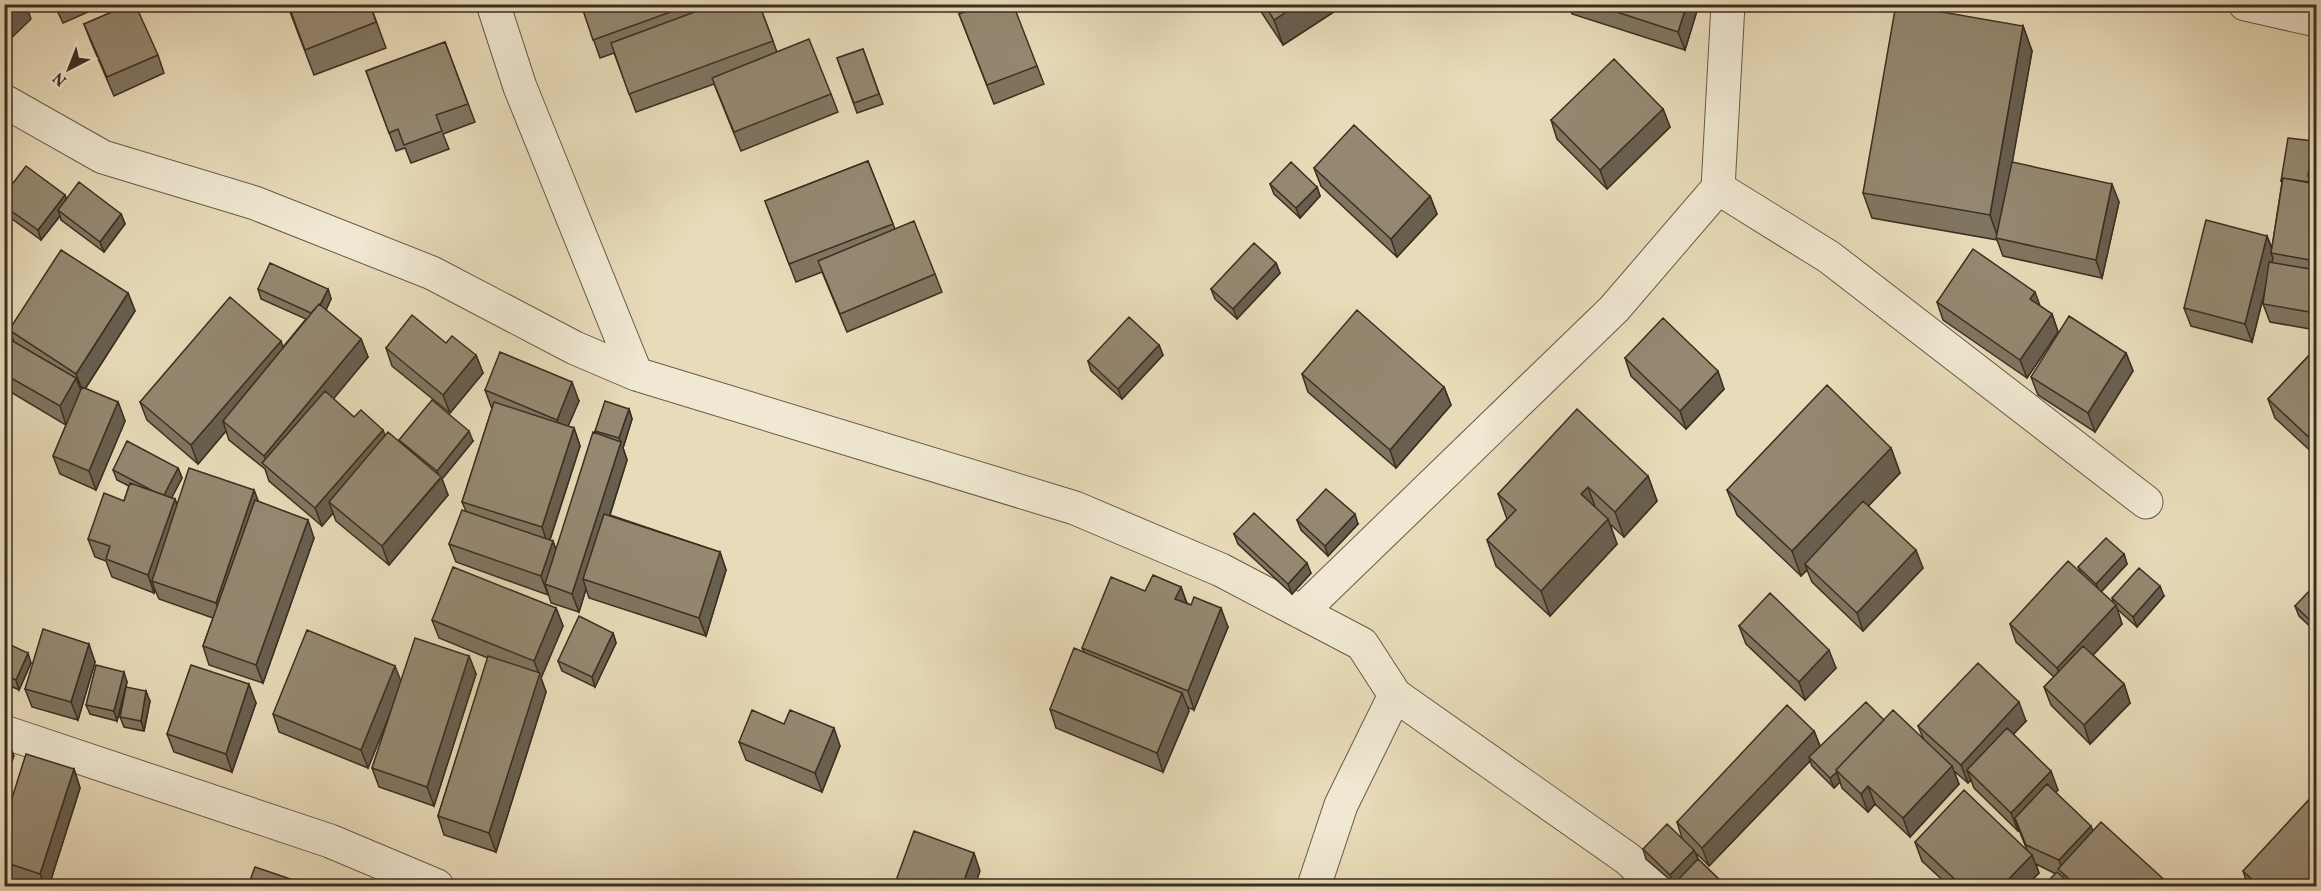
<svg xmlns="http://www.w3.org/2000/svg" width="2321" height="891" viewBox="0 0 2321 891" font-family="Vollkorn,serif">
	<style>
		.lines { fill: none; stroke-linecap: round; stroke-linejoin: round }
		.minor-casing { stroke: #665a48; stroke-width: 35 }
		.minor { stroke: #f0e8d2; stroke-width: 33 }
		.wall { fill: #807561; stroke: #3b2f22; stroke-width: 1.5 }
		.shaded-wall { fill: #685f4f; stroke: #3b2f22; stroke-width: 1.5 }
		.building { fill: #958871; stroke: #3b2f22; stroke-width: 1.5 }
	</style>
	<rect width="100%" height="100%" fill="#e8dbb9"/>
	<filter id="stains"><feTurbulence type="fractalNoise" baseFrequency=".00333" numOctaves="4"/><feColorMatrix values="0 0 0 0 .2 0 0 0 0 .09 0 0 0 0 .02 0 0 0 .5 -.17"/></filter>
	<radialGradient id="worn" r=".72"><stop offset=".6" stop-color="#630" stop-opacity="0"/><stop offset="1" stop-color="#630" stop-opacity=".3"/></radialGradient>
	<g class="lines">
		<g class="minor-casing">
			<path id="minor" d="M493,4L520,87L636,374
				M2245,4L2316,20
				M4,101L103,157L255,203L432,273L575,348L636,374L1075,508L1221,570L1362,644L1395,695L1628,859L1657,886
				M1718,188L1829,257L2146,502
				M1301,612L1614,309L1718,188L1728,4
				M4,732L330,841L437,886
				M1314,886L1341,805L1395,695"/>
		</g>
		<use href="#minor" class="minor"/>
	</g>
	<path class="wall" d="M54,4H101L102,6L63,23Z
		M287,4H370L386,48L314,75Z
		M581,4H690L693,13L759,4L777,52L831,94L838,112L741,151L714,84L636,112L614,53L600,58Z
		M1256,4H1346L1283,45Z
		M1569,4H1699L1685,50L1572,14Z
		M959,14L1037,66L1044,84L994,104Z
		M84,24L158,55L164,73L114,96L91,42Z
		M2023,26L2032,51L2012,162L2119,202L2102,278L2003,256L1997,240L1872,218L1863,193Z
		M445,42L475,122L443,134L449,149L411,163L405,148L396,151L366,71Z
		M863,49L883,104L857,113L837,58Z
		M1663,109L1670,127L1607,189L1557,139L1551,120Z
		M2316,118V330L2270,322L2263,304L2265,290L2252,342L2191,326L2184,308L2267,236L2272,248L2282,182L2281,181L2313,141Z
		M868,161L895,229L935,274L942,292L847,332L822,272L796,282L765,201Z
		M1314,168L1430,196L1437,214L1397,257L1321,186Z
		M1270,184L1317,187L1320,196L1300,218L1274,194Z
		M4,195H65L66,199L121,214L125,224L104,252L61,220L60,216L41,240L4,213Z
		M1276,263L1280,273L1237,319L1215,299L1211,289Z
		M258,289H328L331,299L326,310L361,339L368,357L333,399L354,417L385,435L399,441H473L442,479L448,495L389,565L336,521L333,513L322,526L269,481L265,469L229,440L226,431L198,464L147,420L140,402L283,347L306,319L261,299Z
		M128,293L135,311L85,389L118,402L125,421L96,490L60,474L53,456L66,425L4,388V336L14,342L9,330Z
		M1937,302L2040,306L2052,314L2058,332L2027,378L1943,320Z
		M446,343L476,355L483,373L450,413L392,366L386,348Z
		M1159,345L1163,355L1122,399L1091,371L1088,361Z
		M2316,348V456L2275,418L2268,399Z
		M2126,353L2133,371L2095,432L2038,395L2031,377Z
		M1625,358L1724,389L1686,429L1631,376Z
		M1302,374L1444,387L1451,405L1396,468L1308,392Z
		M485,390L579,401L568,426L574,428L580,446L550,540L553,541L556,550L596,433L595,431L629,409L632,419L623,448L627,460L610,515L720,552L726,570L706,636L589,598L586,589L579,612L551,603L548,593V595L456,562L449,544L466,511L462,502L492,409Z
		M1891,448L1900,473L1868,506L1923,568L1863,631L1812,582L1807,570L1801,576L1737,515L1727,490Z
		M178,468L182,478L171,498L175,499L177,505L254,490L258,502L314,538L263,683L209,665L203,646L213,618L159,599L155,590L154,593L112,577L106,561L95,557L88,539L124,501L129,486L117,480L113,470Z
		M1648,476L1657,501L1624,537L1610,524L1617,544L1550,616L1496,566L1487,540L1507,519L1498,494Z
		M1297,520L1358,524L1328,556L1301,530Z
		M1234,534L1311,573L1292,594L1238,544Z
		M2124,554L2127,564L2101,592L2114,604L2112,598L2164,596L2137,627L2117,609L2122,624L2093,655L2124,684L2130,703L2090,744L2051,705L2044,687L2054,677L2016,642L2010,624L2081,573L2078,567Z
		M1181,587L1187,603L1228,627L1194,710L1187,707L1189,711L1163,772L1056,728L1050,709L1084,652L1082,648L1145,591Z
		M2316,592V632L2299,616L2295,606Z
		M556,608L563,626L541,678L546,692L496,852L444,835L438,816L488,658L439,638L432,620Z
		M1739,626L1836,668L1805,700L1746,644Z
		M613,633L616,643L595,687L562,671L558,661Z
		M4,642L31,663L19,690L4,683Z
		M469,656L476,674L434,806L379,787L372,768L392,709L368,768L279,732L273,714L401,681Z
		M95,662L78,720L32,707L25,689Z
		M127,682L126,687L150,701L144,731L124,727L120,717L125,692L117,721L90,714L86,705Z
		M256,703L232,772L174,752L167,734Z
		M1884,720L1923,738L1918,726L2026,721L2013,734L2058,790L2055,792L2093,831L2171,886H2043L2056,874L2036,864L2039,873L2026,886H1949L1922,861L1915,842L2027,850L2019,830L2018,831L1974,788L1971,780L1968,783L1954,771L1959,784L1910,837L1875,804L1868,812L1842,788L1840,782L1834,788L1812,766L1810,761L1709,866L1696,853L1698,859L1726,886H1675V884L1646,859L1643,849L1682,838L1677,822L1814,731L1820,746Z
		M784,724L840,746L822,792L746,760L739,742Z
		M74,769L80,788L49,886H29L4,879V823Z
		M2243,871L2316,886H2248Z"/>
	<path class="shaded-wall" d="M20,4H26L31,19L4,45V20Z
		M1298,4H1346L1283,45L1274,20Z
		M1687,4H1699L1685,50L1678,32Z
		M2023,26L2032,51L1999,238H1998L1990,215Z
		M1663,109L1670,127L1607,189L1600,170Z
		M2112,184L2119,202L2102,278L2096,260Z
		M1317,187L1320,196L1300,218L1296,208Z
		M65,195L68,204L58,210L60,216L41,240L38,230Z
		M1430,196L1437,214L1397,257L1391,239Z
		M121,214L125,224L104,252L100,242Z
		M2267,236L2273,253H2271L2273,258L2252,342L2245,324Z
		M1276,263L1280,273L1237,319L1233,309Z
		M328,289L331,299L319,325L316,315Z
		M2035,292L2042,311L2030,299Z
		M128,293L135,311L83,392L76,374Z
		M2052,314L2058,332L2027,378L2020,360Z
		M361,339L368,357L273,472L269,468L264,456Z
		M281,341L287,359L223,421L226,431L198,464L191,445Z
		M1159,345L1163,355L1122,399L1118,389Z
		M2126,353L2133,371L2095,432L2088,413Z
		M476,355L483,373L450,413L443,395Z
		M1718,371L1724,389L1686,429L1680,411Z
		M76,378L83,396L66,425L60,406Z
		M572,382L579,401L563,438L557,420Z
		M1444,387L1451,405L1396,468L1390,450Z
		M118,402L125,421L96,490L89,471Z
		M629,409L632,419L623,448L627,460L589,581L583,579L586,589L579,612L572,594L621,442L619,438Z
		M574,428L580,446L548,545L542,527Z
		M383,430L390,448L329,502L333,513L322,526L315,508Z
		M469,431L473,441L442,479L448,495L389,565L382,546L440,479L437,471Z
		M1891,448L1900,473L1809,568L1805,564L1807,570L1801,576L1792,551Z
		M178,468L182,478L167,507L163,497Z
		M1648,476L1657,501L1624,537L1615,512Z
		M1588,487L1597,512L1581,494Z
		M254,490L261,508L223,621L216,603Z
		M175,499L182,518L152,581L155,590L154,593L148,575Z
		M1355,514L1358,524L1328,556L1325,546Z
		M1608,519L1617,544L1550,616L1541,591Z
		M308,520L314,538L263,683L256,665Z
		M553,541L559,560L545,584L548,593V595L541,576Z
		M1916,550L1923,568L1863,631L1857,613Z
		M720,552L726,570L706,636L699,618Z
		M2124,554L2127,564L2100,593L2096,584Z
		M1307,563L1311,573L1292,594L1288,584Z
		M2160,586L2164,596L2137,627L2133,617Z
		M1181,587L1187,605L1175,599Z
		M2116,605L2122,624L2064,686L2057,668Z
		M556,608L563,626L541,678L546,692L496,852L489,833L539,674L534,661Z
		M1221,608L1228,627L1194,710L1188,691Z
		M613,633L616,643L595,687L592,677Z
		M89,644L95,662L78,720L71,702Z
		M1829,650L1836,668L1805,700L1799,682Z
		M28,653L31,663L19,690L16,680Z
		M469,656L476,674L434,806L427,787Z
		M395,666L402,684L368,768L361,750Z
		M124,672L127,682L117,721L114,711Z
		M249,684L256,703L232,772L226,754Z
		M2124,684L2130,703L2090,744L2084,725Z
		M146,691L150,701L144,731L141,721Z
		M1182,693L1189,711L1163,772L1157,753Z
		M2019,702L2026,721L1974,776L1967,770L1971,780L1968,783L1961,765Z
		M834,728L840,746L822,792L815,773Z
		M1814,731L1821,749L1809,757L1810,761L1709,866L1702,848Z
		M7,738L14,756L4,782V745Z
		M1952,766L1959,784L1910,837L1903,818Z
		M74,769L80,788L49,886H45L40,874Z
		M2051,771L2058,790L2020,829L2015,818L2019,830L2018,831L2011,813Z
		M1837,772L1840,782L1834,788L1830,778Z
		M1868,786L1875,804L1868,812L1861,794Z
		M2091,826L2098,844L2064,875L2059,860Z
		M1694,850L1698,859L1674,885L1670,875Z
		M974,853L980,871L975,886H962Z
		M2032,855L2039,873L2026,886H2002Z
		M2316,874V886H2305Z"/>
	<path class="building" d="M4,4H20L4,20Z
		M130,4H135L158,55L107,77L84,24Z
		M288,4H370L376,22L305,50Z
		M581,4H690V5L593,40Z
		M716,4H759L773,41L629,94L611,43Z
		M984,4H1013L1037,66L987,85L959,14Z
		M1264,4H1298L1274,20Z
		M1592,4H1687L1678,32Z
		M1896,4L2023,26L1990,215L1863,193Z
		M809,39L831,94L734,132L712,78Z
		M445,42L468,104L436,115L442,131L404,145L398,129L389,133L366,71Z
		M863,49L879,94L854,103L837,58Z
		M1614,59L1663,109L1600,170L1551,120Z
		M2316,118V177L2308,176Z
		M1354,125L1430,196L1391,239L1314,168Z
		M2288,138L2313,141L2308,176L2309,179L2308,182L2283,178L2282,181H2281Z
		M868,161L893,224L789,264L765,201Z
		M1291,162L1317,187L1296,208L1270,184Z
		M2012,162L2112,184L2096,260L1996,238Z
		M26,166L65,195L38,230L4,206V195Z
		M2283,178L2316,184V261L2271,253Z
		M79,182L121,214L100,242L58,210Z
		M2206,220L2267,236L2245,324L2184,308Z
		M914,221L935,274L840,314L818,261Z
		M1254,243L1276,263L1233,309L1211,289Z
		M1973,249L2035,292L2030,299L2052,314L2020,360L1937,302Z
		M61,250L128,293L76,374L9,330Z
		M2269,262L2316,270V313L2263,304Z
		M270,263L328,289L320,305L319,304L311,313L258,289Z
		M230,297L281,341L191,445L140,402Z
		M319,304L361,339L264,456L223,421Z
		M1357,310L1444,387L1390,450L1302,374Z
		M412,315L446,343L452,336L476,355L443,395L386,348Z
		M2069,316L2126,353L2088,413L2031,377Z
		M1129,317L1159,345L1118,389L1088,361Z
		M1663,318L1718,371L1680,411L1625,358Z
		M4,336L76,378L60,406L4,374Z
		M2316,348V444L2268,399Z
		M500,352L572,382L557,420L485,390Z
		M1827,385L1891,448L1792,551L1727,490Z
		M82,387L118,402L89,471L53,456Z
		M325,391L354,417L361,410L383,430L315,508L262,463Z
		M432,400L469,431L437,471L399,440Z
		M605,401L629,409L619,438L595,431Z
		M494,402L574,428L542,527L462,502Z
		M1577,409L1648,476L1615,512L1588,487L1581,494L1608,519L1541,591L1487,540L1516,510L1498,494Z
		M388,432L441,477L382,546L329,502Z
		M593,432L621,442L572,594L545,584Z
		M127,441L178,468L164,495L153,491L113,470Z
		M189,468L254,490L216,603L152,581Z
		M130,483L175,499L148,575L106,559L110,546L88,539L104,493L124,501Z
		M1326,489L1355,514L1325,546L1297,520Z
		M255,500L308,520L256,665L203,646Z
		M1863,501L1916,550L1857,613L1805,564Z
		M462,510L553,541L541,576L449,544Z
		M1254,513L1307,563L1288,584L1234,534Z
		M604,514L720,552L699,618L583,579Z
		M2106,538L2124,554L2096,584L2078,567Z
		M2068,561L2116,605L2057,668L2010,624Z
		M453,567L556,608L534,661L432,620Z
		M2139,568L2160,586L2133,617L2112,598Z
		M1153,575L1181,587L1175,599L1191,605L1194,597L1221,608L1188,691L1082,648L1111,577L1145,591Z
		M2312,588L2316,592V626L2295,606Z
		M1770,593L1829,650L1799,682L1739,626Z
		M579,616L613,633L592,677L558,661Z
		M43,629L89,644L71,702L25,689Z
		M307,630L395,666L361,750L273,714Z
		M415,638L469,656L427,787L372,768Z
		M4,642L28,653L16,680L4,675Z
		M2083,646L2124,684L2084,725L2044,687Z
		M1074,648L1182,693L1157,753L1050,709Z
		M488,656L540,673L489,833L438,816Z
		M1978,663L2019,702L1961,765L1918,726Z
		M96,665L124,672L114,711L86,705Z
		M191,665L249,684L226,754L167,734Z
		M126,687L146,691L141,721L120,717Z
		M1866,702L1884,720L1836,770L1837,772L1830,778L1809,757Z
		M1787,705L1814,731L1702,848L1677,822Z
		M752,710L784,724L790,710L834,728L815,773L739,742Z
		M1893,710L1952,766L1903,818L1868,786L1861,794L1836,770Z
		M2007,728L2051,771L2011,813L1967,770Z
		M4,737L7,738L4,745Z
		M26,754L74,769L40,874L4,862V823Z
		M2047,784L2091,826L2059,860L2026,845L2015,818Z
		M1964,790L2032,855L2002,886H1962L1915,842Z
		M2316,792V874L2305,886H2259L2243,871Z
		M2101,822L2171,886H2077L2058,869Z
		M1667,824L1694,850L1670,875L1643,849Z
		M914,831L974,853L962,886H894Z
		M1698,859L1726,886H1677L1674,884Z
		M255,867L311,886H248Z
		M2057,872L2073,886H2043Z
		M981,879L1000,886H979Z"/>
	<rect width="2321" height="891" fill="none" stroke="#e8dbb9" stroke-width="24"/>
	<rect x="6" y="6" width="2309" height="879" fill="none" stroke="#3b2f22" stroke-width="3"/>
	<rect x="12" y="12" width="2297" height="867" fill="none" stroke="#3b2f22" stroke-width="1.5"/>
	<g transform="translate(69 69) rotate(222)" stroke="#f0e8d2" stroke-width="4.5" paint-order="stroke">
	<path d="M0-4.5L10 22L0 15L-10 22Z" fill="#3b2f22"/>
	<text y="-9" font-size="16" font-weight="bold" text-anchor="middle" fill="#3b2f22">N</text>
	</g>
	<rect width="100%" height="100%" filter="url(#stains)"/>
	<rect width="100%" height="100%" fill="url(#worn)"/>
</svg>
